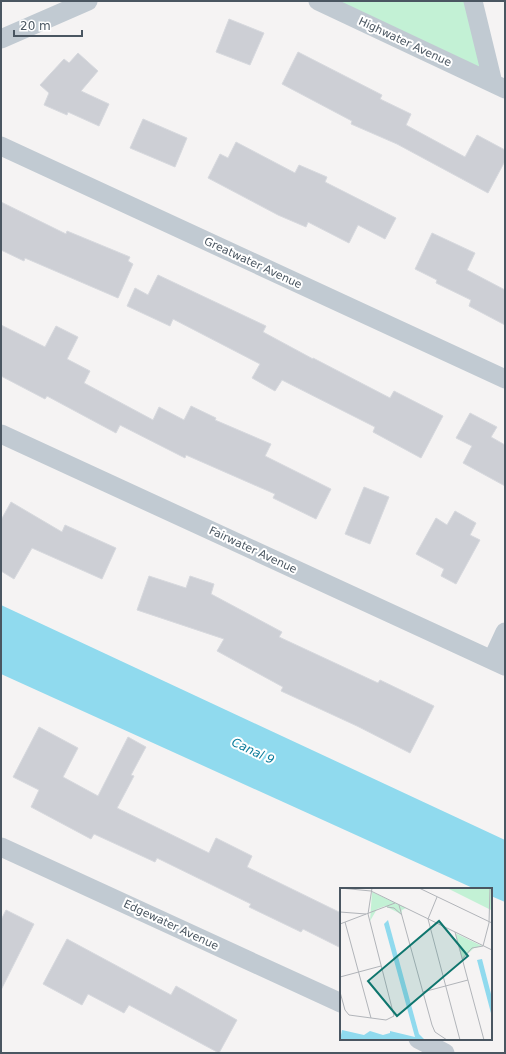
<svg xmlns="http://www.w3.org/2000/svg" width="506" height="1054" viewBox="0 0 506 1054" font-family="'DejaVu Sans',sans-serif">
	<style>
		.green { fill: #c3f1d5 }
		.water { fill: #90daee }
		.building { fill: #cdcfd5; stroke: #d7d9de }
		.lines { fill: none; stroke-linecap: round; stroke-linejoin: round }
		.minor { stroke: #c1cad2; stroke-width: 19 }
		.labels { text-anchor: middle; dominant-baseline: central; stroke-width: 4; stroke-linejoin: round; paint-order: stroke }
		.street-label { font-size: 11px; fill: #4a5661; stroke: #fff }
		.water-label { font-size: 12px; font-style: italic; fill: #0c7c9b; stroke: #fff }
		.inset-road { fill: none; stroke: #b1b4b9; stroke-width: 1 }
		.view { fill: #0f766e; fill-opacity: 0.15; stroke: #0f766e; stroke-width: 2 }
		.inset-edge { fill: none; stroke: #4a5661; stroke-width: 2 }
	</style>
	<rect width="100%" height="100%" fill="#f5f3f3"/>
	<path class="green" d="M326,1H469L487,76Z"/>
	<path class="water" d="M1,605L505,840V902L491,896V889H475L1,674Z"/>
	<path class="building" d="M229,19L264,33L250,65L216,52Z
		M298,52L382,95L380,99L411,114L406,125L465,157L477,135L505,150V161L488,193L397,144L351,124L352,121L282,84Z
		M78,53L98,71L81,91L109,104L99,126L68,112L67,115L44,105L49,93L40,85L64,59L69,63Z
		M143,119L187,138L175,167L130,148Z
		M236,142L295,173L299,165L327,177L325,182L396,218L385,239L358,225L349,243L308,222L306,227L278,215L208,178L220,154L228,158Z
		M1,202L66,234L67,231L130,257L128,261L133,264L118,298L25,258L24,261L1,250Z
		M432,233L475,253L467,270L505,290V325L469,306L471,300L436,283L437,280L415,269Z
		M158,275L266,326L263,332L313,359V358L390,398L394,391L443,416L421,458L373,432L375,427L282,380L275,391L252,378L260,364L173,319L170,326L127,306L135,288L148,295Z
		M1,325L45,347L56,326L78,337L67,359L90,371L84,383L153,420L159,407L184,420L191,406L216,418L215,420L271,444L265,456L331,489L316,519L273,498L275,494L186,455L185,458L120,425L116,433L47,396L45,399L1,376Z
		M470,413L497,427L491,437L505,445V486L463,463L472,446L456,438Z
		M364,487L389,497L370,544L345,534Z
		M11,502L62,532L65,525L116,548L102,579L32,548L14,579L1,571V520Z
		M455,511L476,523L470,535L480,540L456,584L441,576L444,569L416,554L436,518L447,525Z
		M149,576L186,588L190,576L214,584L211,594L282,632L279,637L378,683L380,680L434,706L410,753L357,726L281,691L283,687L217,651L224,639L137,610Z
		M39,727L78,748L63,777L98,796L128,737L146,747L131,775L134,776L117,808L209,853L216,838L252,856L247,867L341,913V948L303,929L301,932L249,907L251,904L157,858L155,862L94,834L91,839L31,807L39,790L13,777Z
		M6,910L34,924L1,990V920Z
		M67,939L171,995L176,986L237,1020L219,1053L129,1005L124,1013L88,994L82,1005L43,984Z"/>
	<g class="lines">
		<path class="minor" d="M318,1L505,89
			M473,1L493,83
			M1,39L88,1
			M1,146L505,379
			M1,434L505,666
			M492,660L505,632
			M1,847L341,1003
			M418,1039L445,1053"/>
	</g>
	<g class="labels">
		<g class="street-label">
			<text transform="translate(405 42) rotate(25)">Highwater Avenue</text>
			<text transform="translate(253 263) rotate(25)">Greatwater Avenue</text>
			<text transform="translate(253 550) rotate(25)">Fairwater Avenue</text>
			<text transform="translate(171 925) rotate(25)">Edgewater Avenue</text>
		</g>
		<g class="water-label">
			<text transform="translate(253 751) rotate(25)">Canal 9</text>
		</g>
	</g>
	<g transform="translate(340 888)">
		<rect width="152" height="152" fill="#f5f3f3"/>
		<path d="M107,0H152V22H151ZM32,4L66,20L62,22L61,26L45,18L37,21L30,33ZM115,45L142,58L134,60L122,71Z" fill="#c3f1d5"/>
		<path d="M48,32L79,146L85,152H0L2,142L24,147L30,143L43,147L50,145V143L75,149L44,36ZM142,71L152,110V129L137,72Z" fill="#90daee"/>
		<path class="inset-road" d="M0,0L31,3L152,62M79,0L152,35M97,9L88,31L120,152M59,17L92,137L95,144L107,152M47,19L54,20L62,27M0,24L26,26M5,34L31,130M0,36L55,15M115,44L144,152M122,71L132,60L143,58L149,35L150,0M0,89L41,78M0,104L5,122L9,127L46,132L54,128L28,26L32,0M83,104L128,92"/>
		<path class="view" d="M99,33L128,68L57,128L28,93Z"/>
		<rect width="152" height="152" class="inset-edge"/>
	</g>
	<rect width="506" height="1054" fill="none" stroke="#4a5661" stroke-width="4"/>
	<path d="M14 30v6h68v-6" fill="none" stroke="#4a5661" stroke-width="2"/>
	<text x="20" y="30" font-size="12" fill="#4a5661" stroke="#ffffff" stroke-width="3" paint-order="stroke">20 m</text>
</svg>
